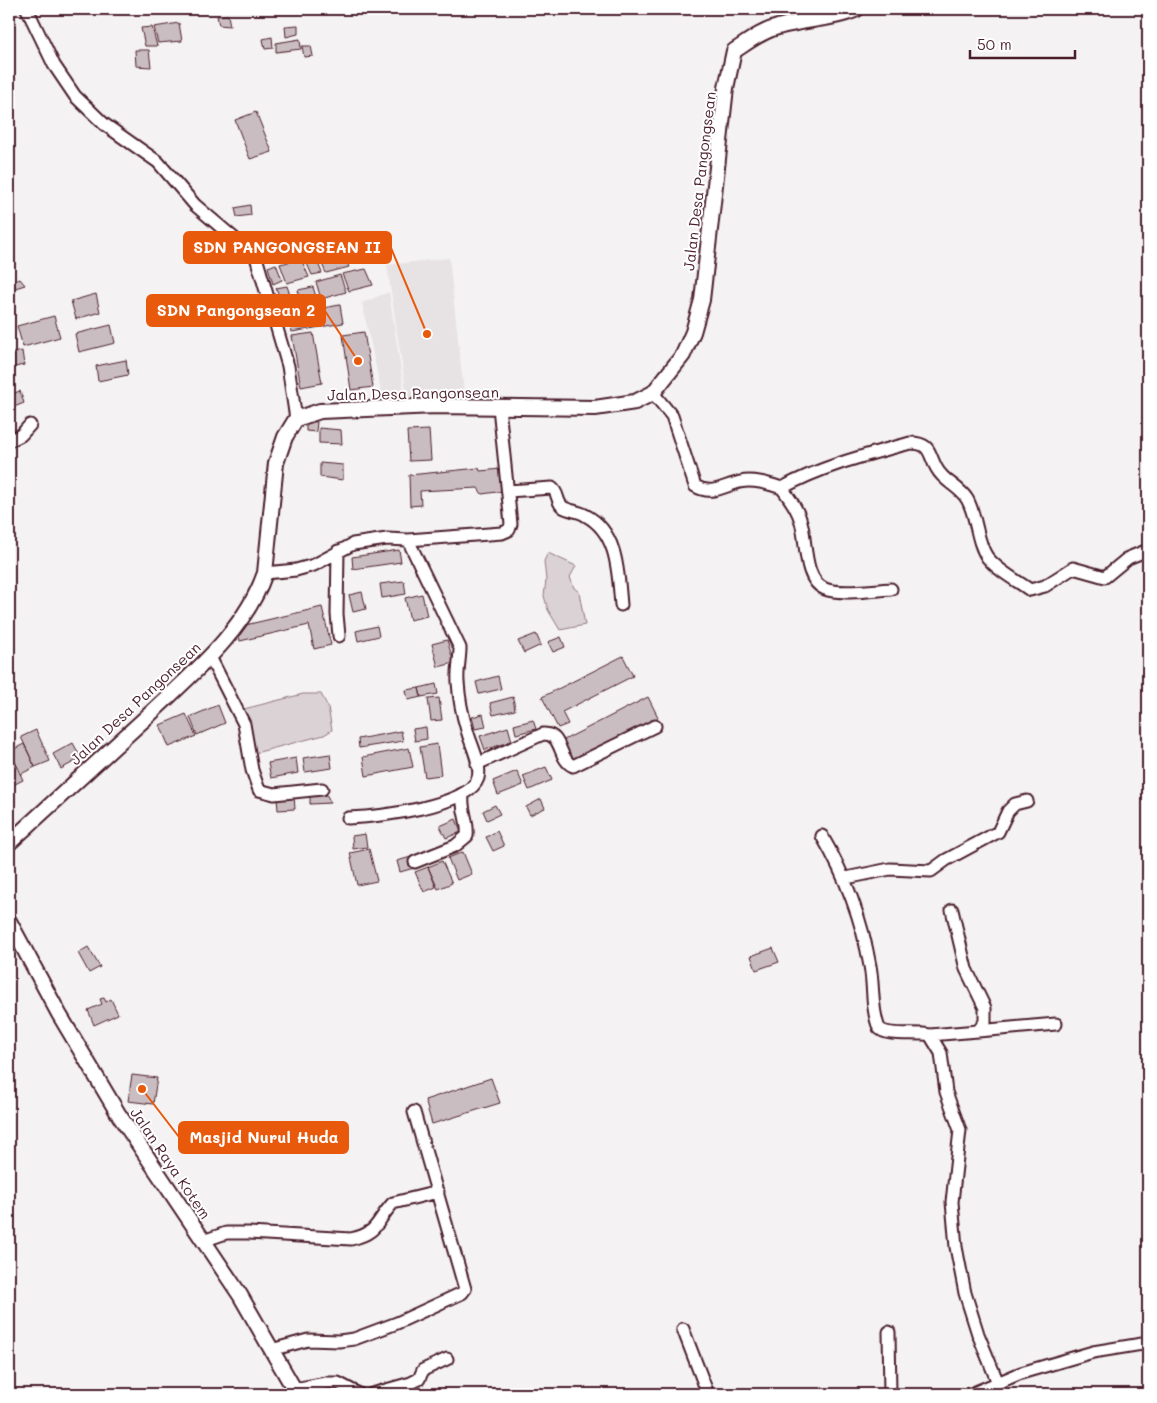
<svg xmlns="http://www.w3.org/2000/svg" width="1157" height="1403" viewBox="0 0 1157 1403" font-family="Mali,sans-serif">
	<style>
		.built { fill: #e7e2e3 }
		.green { fill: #dbd2d5; stroke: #927880 }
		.building { fill: #cabdc1; stroke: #4a1f2b }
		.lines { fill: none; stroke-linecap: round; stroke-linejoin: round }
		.minor-casing { stroke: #4a1f2b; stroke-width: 15 }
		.tertiary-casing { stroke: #4a1f2b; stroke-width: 18 }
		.minor { stroke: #fff; stroke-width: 11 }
		.tertiary { stroke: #fff; stroke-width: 14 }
		.labels { text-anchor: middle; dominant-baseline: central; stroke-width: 4; stroke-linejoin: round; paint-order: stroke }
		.street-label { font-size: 15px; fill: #4a1f2b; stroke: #fff }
		.leader { fill: none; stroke: #e8590c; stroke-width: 2 }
		.callout-dot { fill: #e8590c; stroke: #fff; stroke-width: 2 }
		.callout { fill: #e8590c; stroke: #e8590c; stroke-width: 2 }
		.callout-label { font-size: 16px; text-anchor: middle; font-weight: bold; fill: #fff }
	</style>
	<rect width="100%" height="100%" fill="#f4f2f2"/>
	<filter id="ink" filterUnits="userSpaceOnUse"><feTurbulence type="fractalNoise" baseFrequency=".02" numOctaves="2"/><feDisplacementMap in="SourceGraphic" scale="10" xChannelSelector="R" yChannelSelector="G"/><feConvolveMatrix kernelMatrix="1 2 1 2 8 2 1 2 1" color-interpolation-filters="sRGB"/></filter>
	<g filter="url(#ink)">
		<path class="built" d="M449,258L465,403L408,404L387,265Z
			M389,292L406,405L384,404L362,303Z"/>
		<path class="green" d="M548,553L576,566L570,577L574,588L579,592L585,625L560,630L548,610L544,596L546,580L544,561Z
			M303,694H321L328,707L332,730L324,735L255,753L244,709Z"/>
		<path class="building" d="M228,15L230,26L219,25L217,16Z
			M179,23L182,41L158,43L154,27Z
			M298,25V34L286,37L285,26Z
			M152,27L157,46H145L141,28Z
			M272,37L273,48L265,49L263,39Z
			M300,39L301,49L276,52V43Z
			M302,46H311L313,56L304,57Z
			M135,50H149L151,67L136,66Z
			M256,112L272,152L250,159L235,120Z
			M250,205L251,215L237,217L235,208Z
			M341,250L349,267L326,273L318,255Z
			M315,256L322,273L312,275L305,259Z
			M301,259L309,277L287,283L280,264Z
			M276,264L282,280L273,284L268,267Z
			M366,269L373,285L349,291L342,274Z
			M340,275L346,292L321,299L316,282Z
			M20,279L25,285L9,290V283Z
			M287,286L290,295L280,298L276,288Z
			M313,287L317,300L302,304L298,290Z
			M96,294L100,312L76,319L71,301Z
			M340,305L343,323L292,332L289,314Z
			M54,316L60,337L23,347L17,326Z
			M111,325L115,343L79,352L75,334Z
			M364,332L373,387L351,390L343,335Z
			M313,333L322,383L301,387L292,336Z
			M22,351L24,365L10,368L9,354Z
			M126,360L128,375L98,381L96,366Z
			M20,391L24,403L9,409V395Z
			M306,420L317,422L316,432L306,431Z
			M319,428L341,430L342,444L319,443Z
			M429,430L431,460L409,461L407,431Z
			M320,463L343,465V480L320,477Z
			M479,468L480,471L501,469L504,491L482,494L478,488L420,491L421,505L410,506L409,475Z
			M399,550L401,562L353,569L352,557Z
			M404,581L406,594L382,598L380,584Z
			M362,592L366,609L353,612L349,595Z
			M422,594L427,616L410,620L405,598Z
			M322,607L331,645L314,649L309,625L240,641L237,627Z
			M377,626L379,636L358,641L356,631Z
			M536,634L541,645L524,653L518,641Z
			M561,637L565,647L553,652L548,642Z
			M447,640L454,663L438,667L432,644Z
			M623,656L633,676L562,712L568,724L558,728L542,697Z
			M498,676L501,689L479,694L476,682Z
			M436,684L438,694L421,697L419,688Z
			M419,688L421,697L408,700L406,690Z
			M513,697L515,710L493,715L490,703Z
			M648,697L658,717L655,723L572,766L560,742Z
			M439,698L442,720L431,721L428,699Z
			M218,705L225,723L197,735L190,717Z
			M186,714L196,736L169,747L160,725Z
			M483,714L486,727L475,729L472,717Z
			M533,720L536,729L516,734L514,725Z
			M426,727L427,739L415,741L413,729Z
			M508,727L512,741L485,750L480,736Z
			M36,730L50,761L35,767L21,737Z
			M401,731L403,741L359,748L358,739Z
			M73,743L81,758L61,769L53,754Z
			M24,744L35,767L21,774L10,751Z
			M437,744L441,775L425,777L420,747Z
			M409,748L413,767L366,776L363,757Z
			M9,750L23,780L11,786L9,782Z
			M330,754L332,768L305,772L303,758Z
			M296,758L298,773L271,778L268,763Z
			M546,767L552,780L529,790L523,776Z
			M517,771L523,785L498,795L493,781Z
			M310,794H326L331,803L310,804Z
			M294,796L295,809L278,810L277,798Z
			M541,799L545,808L530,815L526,807Z
			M495,805L500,814L487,820L483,811Z
			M456,819L461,832L446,838L440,826Z
			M497,831L504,846L493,851L486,837Z
			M365,834L367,847L353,849L352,836Z
			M369,849L377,881L357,885L350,853Z
			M463,852L472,874L457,880L448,858Z
			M411,857L414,868L400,872L397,861Z
			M442,861L452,883L438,889L428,867Z
			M428,867L436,887L424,892L415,872Z
			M88,947L100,967L89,973L78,953Z
			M773,948L779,962L756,970L751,956Z
			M104,998L106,1002L111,999L118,1014L94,1025L88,1010L102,1004L100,999Z
			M132,1075L157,1078L153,1104L128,1101Z
			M491,1078L500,1103L432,1124L425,1100Z"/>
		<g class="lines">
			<g class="minor-casing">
				<path id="minor" d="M27,9L54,65L75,96L104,124L158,162L195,205L256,257L288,366L296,419
					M653,393L672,416L695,486C712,496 723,486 740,482C754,479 769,484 782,488C790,499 798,510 801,522C807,541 803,580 825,589C839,595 875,590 891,589
					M9,441L21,435L30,425
					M782,488C822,466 866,455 910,443C932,443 928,454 937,469C944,482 959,486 967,499C977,516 976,541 987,557C998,571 1016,580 1030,590L1045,586L1073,568L1105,577L1128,558L1148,550
					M508,491L552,488C559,493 556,502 563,507C569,511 579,511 585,515C618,532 618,572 621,605
					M408,540L502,533L509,530L511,524L499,407
					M338,551L337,614L339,636
					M265,573L296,570L314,565L353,544L387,539L408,540L460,648C460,659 457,671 458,682C459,698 462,714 467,730C470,743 482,764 478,778C469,807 375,817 348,818
					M210,657L244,724L252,770L259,790L274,794L322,789
					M477,764L543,734C563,733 558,760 573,766L655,726
					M822,836C846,877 862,920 870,966C874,986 871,1009 879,1028C886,1037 916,1032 930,1035L941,1053L946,1092L960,1130L952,1202L956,1247L965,1293L978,1334L998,1383
					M415,862L455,846L467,836C469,822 461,810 463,795
					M846,878L890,869L931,871L946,860L998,832L1008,811L1015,804L1027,801
					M978,1031L1056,1024
					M930,1035L978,1031L985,1022V1008L966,969L952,910
					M203,1241L226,1233H249L351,1239C379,1233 376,1221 393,1203L438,1192
					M683,1329L708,1394
					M889,1332L890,1394
					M271,1350L308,1340L339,1341L354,1339L397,1323L462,1293L465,1289L414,1112
					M294,1389L326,1383H338L359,1394
					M372,1394L411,1383L419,1379L423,1370L447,1359
					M971,1394L1021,1373L1093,1352L1148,1343"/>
			</g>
			<g class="tertiary-casing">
				<path id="tertiary" d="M9,843C56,800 103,757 150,714C193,673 245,631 265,573L276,463L285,437L296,419L320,411L436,406L595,408L635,402L653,393L683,355L693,332L702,300L726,88L734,51C748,42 762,31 778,27C804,19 832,20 857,9
					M9,921L59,1014L119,1115L240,1295L297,1394"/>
			</g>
			<use href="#minor" class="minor"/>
			<use href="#tertiary" class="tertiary"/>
		</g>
	</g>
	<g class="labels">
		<g class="street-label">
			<text transform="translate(699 181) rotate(-83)">Jalan Desa Pangongsean</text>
			<text transform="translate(413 393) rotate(-1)">Jalan Desa Pangonsean</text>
			<text transform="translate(135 703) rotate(-43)">Jalan Desa Pangonsean</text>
			<text transform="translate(171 1163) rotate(56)">Jalan Raya Kotem</text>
		</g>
	</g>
	<path class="leader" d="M427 334L391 248M358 361L325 311M142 1089L179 1137"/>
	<g class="callout-dot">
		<circle cx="427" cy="334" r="5"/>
		<circle cx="358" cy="361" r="5"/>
		<circle cx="142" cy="1089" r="5"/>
	</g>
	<g class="callout">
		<rect x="184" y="232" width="207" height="31" rx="5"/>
		<rect x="147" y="295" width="178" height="31" rx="5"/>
		<rect x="179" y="1122" width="169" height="31" rx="5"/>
	</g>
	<g class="callout-label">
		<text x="287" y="253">SDN PANGONGSEAN II</text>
		<text x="236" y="316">SDN Pangongsean 2</text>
		<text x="264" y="1143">Masjid Nurul Huda</text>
	</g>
	<rect width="1157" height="1403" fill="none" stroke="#fff" stroke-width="30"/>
	<rect x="15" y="15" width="1127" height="1373" fill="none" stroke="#4a1f2b" stroke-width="2" filter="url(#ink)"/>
	<path d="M970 50v8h105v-8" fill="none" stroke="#4a1f2b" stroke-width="2.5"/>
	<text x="977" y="50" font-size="15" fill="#4a1f2b" stroke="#ffffff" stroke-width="4" paint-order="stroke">50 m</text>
</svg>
